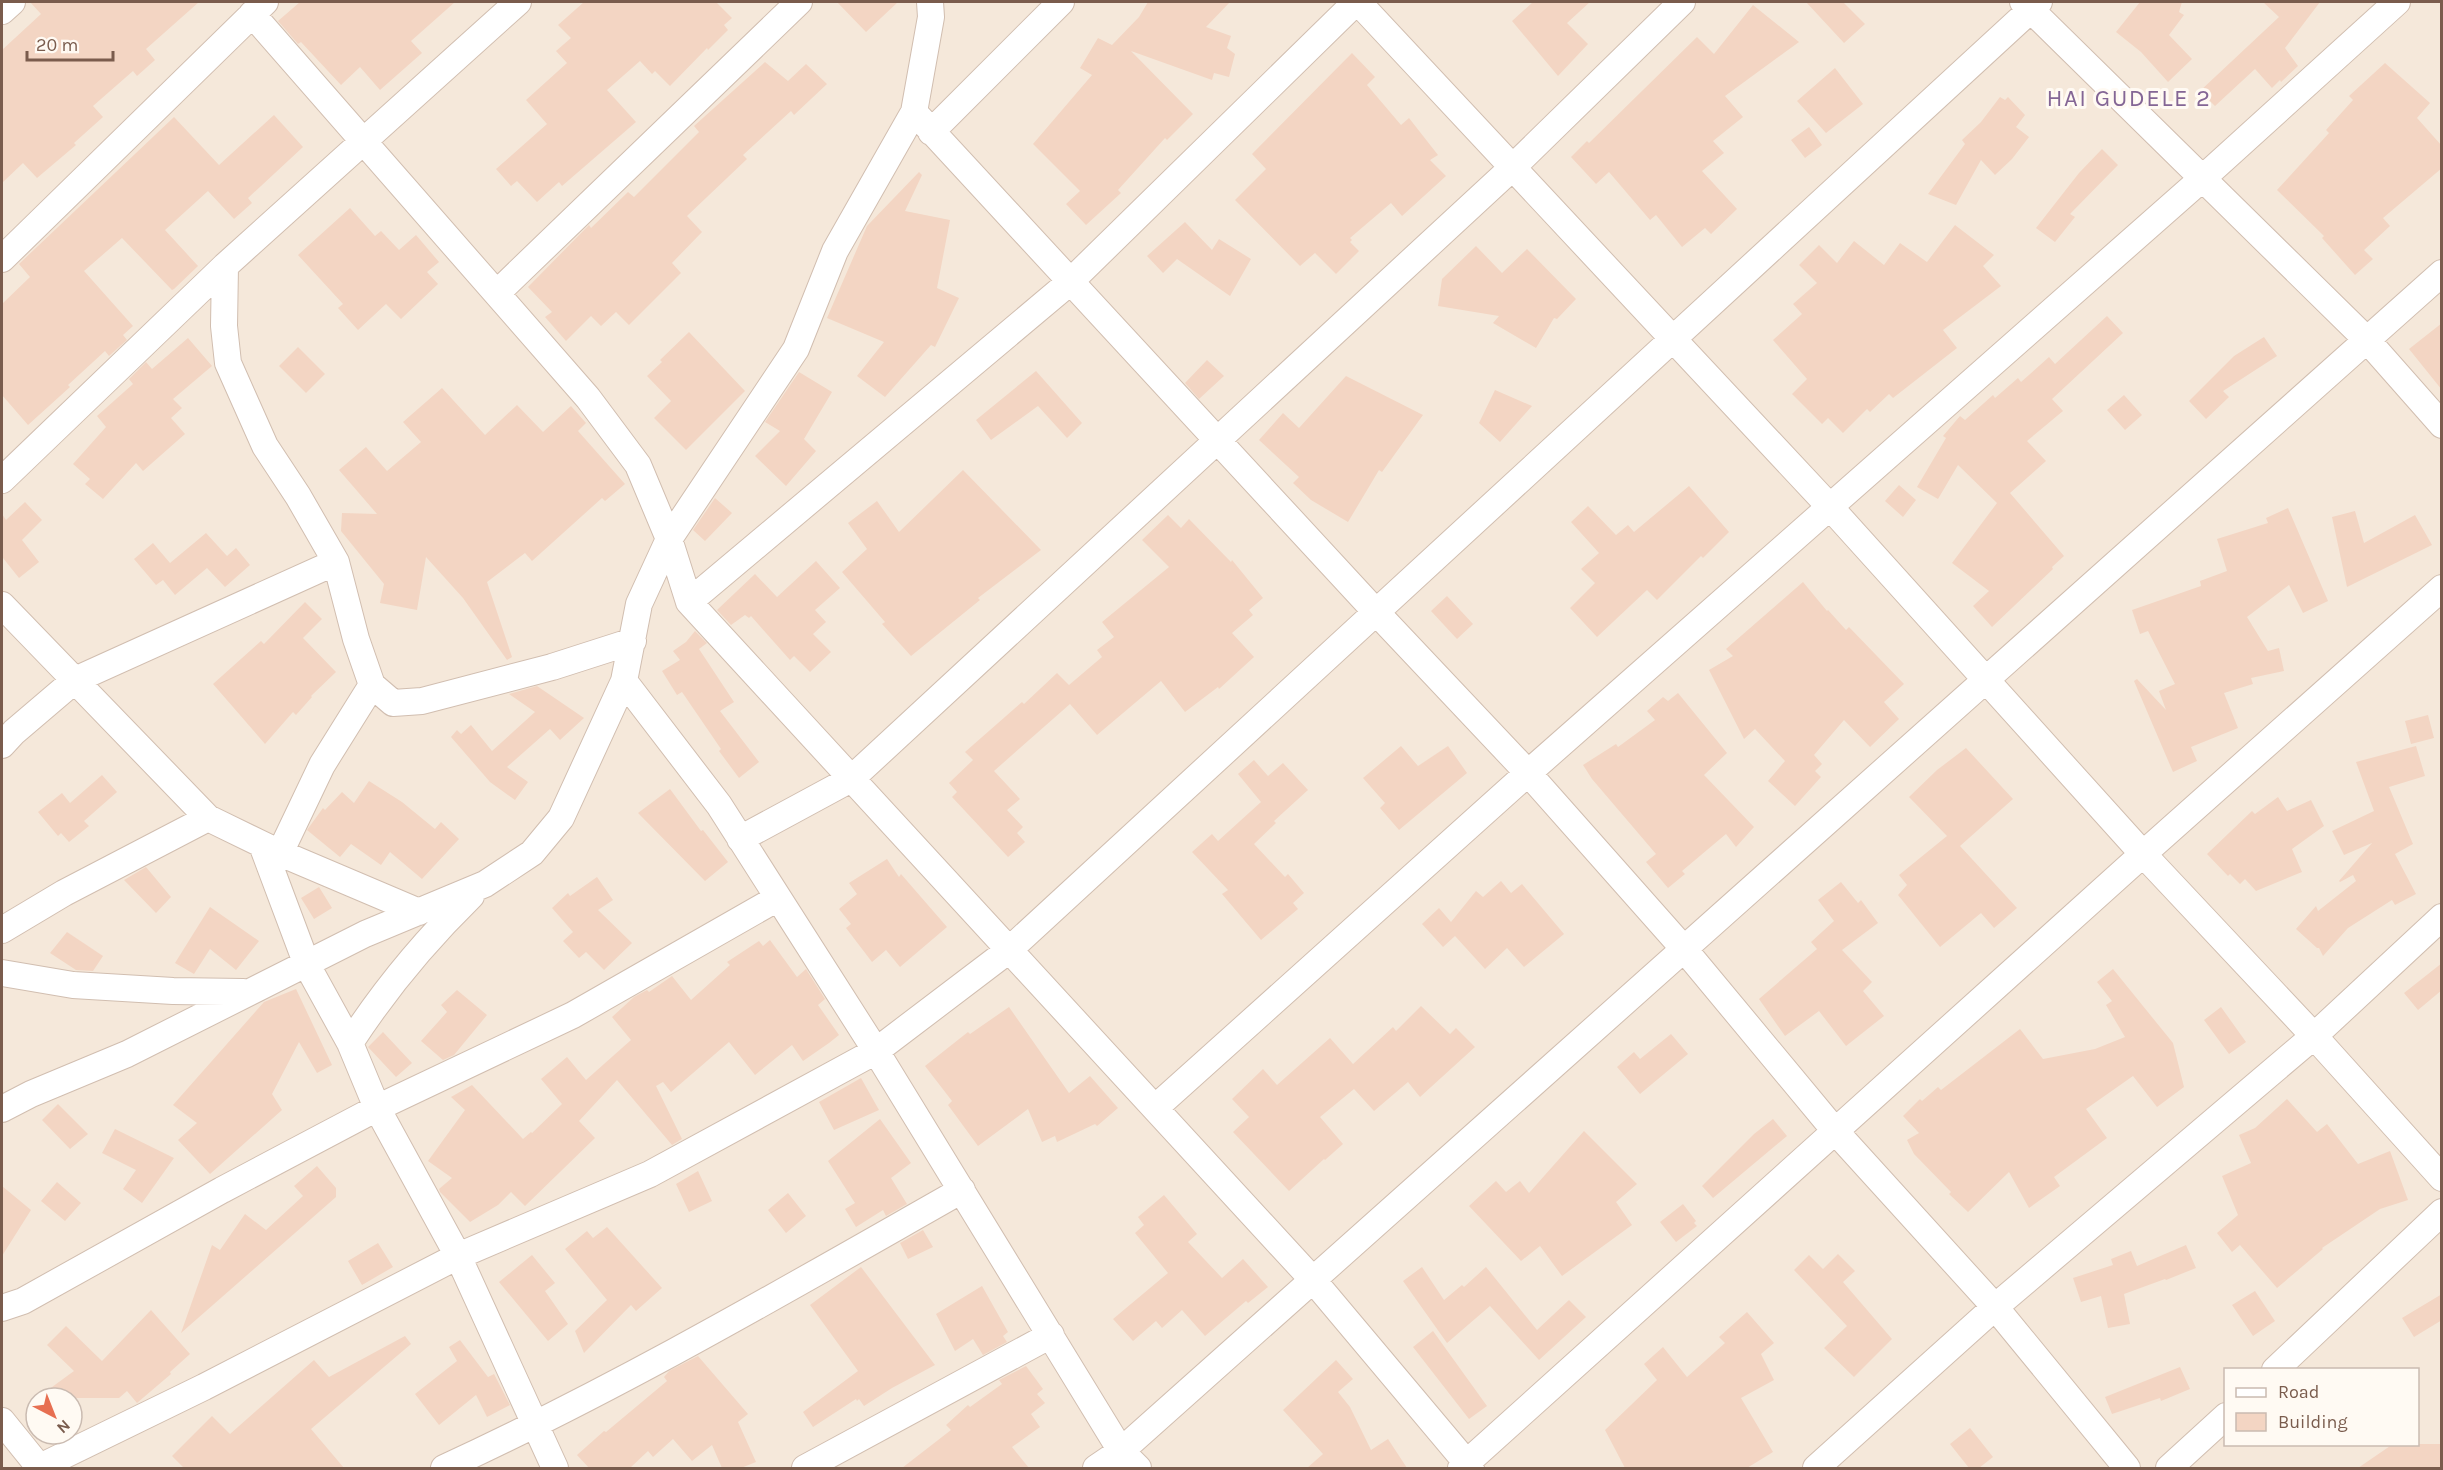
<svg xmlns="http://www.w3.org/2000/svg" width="2443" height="1470" viewBox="0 0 2443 1470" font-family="Karla,sans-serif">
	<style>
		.residential { fill: #f5e8da; fill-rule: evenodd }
		.building { fill: #f3d5c3 }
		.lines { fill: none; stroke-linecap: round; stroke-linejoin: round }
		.minor-casing { stroke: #d1beb0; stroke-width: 28 }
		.minor { stroke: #fff; stroke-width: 26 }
		.labels { text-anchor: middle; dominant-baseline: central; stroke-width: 6; stroke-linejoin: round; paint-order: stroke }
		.neighbourhood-label { font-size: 24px; letter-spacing: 1.5px; fill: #846695; stroke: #fffaf3 }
	</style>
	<rect width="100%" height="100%" fill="#fdf6ec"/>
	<path class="residential" d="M2,2H2441V1468H2ZM2226,1370H2418V1444H2226ZM36,1398H72V1434H36Z"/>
	<path class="building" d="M30,2H199L146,49L155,60L137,76L133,71L93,106L103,117L74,143L76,145L37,178L23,163L2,183V50L41,14Z
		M300,2H455L411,41L422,53L380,90L360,67L341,85L301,42L298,44L278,21Z
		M584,2H716L732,18L724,25L728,30L708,50L707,48L670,86L655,71L652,74L640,61L607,90L636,122L562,186L559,182L537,202L517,181L511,186L496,169L547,124L526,100L567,63L556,51L571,38L558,25Z
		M837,2H898L866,32Z
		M1148,2H1230L1206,27L1231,36L1227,48L1235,54L1229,77L1214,73L1212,80L1131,51L1193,114L1167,140L1165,138L1118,190L1121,193L1086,225L1066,204L1080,191L1033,144L1092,75L1080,68L1098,38L1112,45L1139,17Z
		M1533,2H1590L1567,23L1588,44L1558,76L1512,21Z
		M1806,2H1843L1865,24L1844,43Z
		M2140,2H2182L2179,12L2184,15L2169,35L2192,59L2168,82L2141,52L2116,32Z
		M2263,2H2320L2285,48L2298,66L2281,82L2280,80L2272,88L2255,69L2215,106L2200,91L2279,17Z
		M1753,5L1799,42L1725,96L1743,117L1713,141L1724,153L1702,171L1737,209L1711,234L1705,228L1682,247L1656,215L1650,220L1609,172L1596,184L1571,157L1587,141L1589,143L1697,37L1714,54Z
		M1352,53L1375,77L1367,85L1401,125L1409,118L1438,155L1430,160L1446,176L1402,216L1391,203L1350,238L1352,240L1350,242L1359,251L1336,274L1315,253L1300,266L1235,200L1266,169L1252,154Z
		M765,62L788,81L806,64L827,84L794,115L791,111L743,155L747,159L687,216L702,232L672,263L681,273L629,325L616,312L601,326L591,316L566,341L545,317L552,312L528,287L589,225L591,228L628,192L634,197L699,132L694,126Z
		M2385,63L2430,103L2417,118L2442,146V168L2383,218L2390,226L2364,250L2373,259L2355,275L2322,238L2324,236L2277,190L2329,133L2326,130L2353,100L2349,96Z
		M1835,68L1863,104L1826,133L1797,101Z
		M2000,97L2005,100L2008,97L2025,115L2016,127L2029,137L2012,159L1995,175L1981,160L1956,205L1928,194L1965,144L1962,140L1981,122Z
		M274,115L303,147L248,198L252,203L234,219L208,191L165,230L198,266L174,289L172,290L122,238L84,271L133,326L123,335L127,340L109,356L105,351L68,385L70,387L28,425L2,395V304L30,277L19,264L174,117L219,165Z
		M1809,127L1822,145L1805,158L1791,140Z
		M2102,149L2118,165L2070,214L2075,217L2055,242L2036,228L2079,173Z
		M919,172L922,175L905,211L950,220L937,288L959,298L935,347L931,345L885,397L857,376L884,342L827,318L867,226Z
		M350,208L375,236L381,231L399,250L416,235L439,262L427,272L438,284L401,319L386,304L358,330L338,308L343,304L298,255Z
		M1185,222L1212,250L1219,239L1251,259L1230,296L1177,259L1163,273L1147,256Z
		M1955,225L1994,255L1983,266L2001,286L1943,330L1957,348L1893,398L1889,394L1870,412L1867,409L1843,433L1828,418L1822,424L1792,394L1807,379L1773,340L1802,314L1793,304L1817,283L1799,265L1819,245L1837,263L1854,241L1884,265L1900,243L1927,262Z
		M1476,246L1502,273L1527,249L1576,299L1557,319L1554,318L1536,348L1493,323L1499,316L1438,306L1442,279Z
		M2107,316L2123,333L2052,399L2063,411L2027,441L2046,461L2010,493L2064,556L2052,567L2053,569L1992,627L1973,606L1989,591L1952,563L1997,503L1958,465L1938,499L1917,487L1946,438L1943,436L1960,416L1965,420L1993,395L1995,398L2018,378L2021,382L2049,357L2055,364Z
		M2442,323V390L2409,349Z
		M689,332L745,391L686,450L654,418L671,401L647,376L662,362L660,360Z
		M2264,337L2277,356L2223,391L2229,397L2206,419L2189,401L2234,356Z
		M188,338L212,366L173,399L182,408L171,418L185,434L143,471L136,463L103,499L85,484L90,479L73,464L106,427L97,416L133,384L129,379L146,362L152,369Z
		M298,347L325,374L306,393L279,366Z
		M1207,360L1224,376L1199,399L1185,383Z
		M1036,371L1082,423L1067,438L1038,406L991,440L976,420Z
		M799,372L832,392L804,439L816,451L786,486L755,456L780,431L765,422Z
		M1346,376L1423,415L1382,472L1379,470L1348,522L1311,500L1293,483L1299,477L1259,440L1283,413L1299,428Z
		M442,388L485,435L517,405L543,432L571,406L586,423L578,431L625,484L605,501L602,498L532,561L525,553L487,582L512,657L507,660L463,598L426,557L417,610L380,603L384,584L341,531L342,513L377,514L339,470L366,447L387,471L421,442L403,422Z
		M1495,390L1532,406L1500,442L1479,423Z
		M2124,395L2142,415L2125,430L2107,410Z
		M963,470L1041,550L978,598L980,600L911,656L882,624L885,622L842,572L867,549L848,523L877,501L899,532Z
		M1899,485L1916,500L1903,517L1885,501Z
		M1689,486L1729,532L1703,558L1701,556L1657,600L1647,590L1597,637L1570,608L1595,583L1581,569L1599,553L1571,522L1588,506L1616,535L1628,525L1634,532Z
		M715,498L732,513L705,541L693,530Z
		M25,502L42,520L22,540L39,562L19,578L3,558L2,559V514L6,520Z
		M2288,508L2328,601L2303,613L2289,585L2247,617L2268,651L2279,648L2284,671L2251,678L2253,684L2224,693L2238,728L2191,747L2197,761L2173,772L2134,681L2137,679L2166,710L2159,691L2175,684L2148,631L2140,634L2132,610L2201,586L2200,581L2227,571L2217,539L2268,523L2266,518Z
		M2355,511L2364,543L2415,515L2432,545L2347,587L2332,517Z
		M1168,515L1181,528L1189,519L1231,562L1232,560L1263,598L1249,610L1253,615L1232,633L1254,657L1219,689L1218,687L1185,712L1161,681L1097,735L1070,704L994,771L1020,799L1007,810L1023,827L1017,833L1025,842L1008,857L952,797L957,792L949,783L973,760L965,752L1022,702L1024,704L1057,673L1069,685L1102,657L1097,650L1114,637L1102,622L1169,567L1142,540Z
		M206,533L227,556L236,548L250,565L225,587L207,568L175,595L163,580L156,585L134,559L153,543L170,563Z
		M816,561L840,588L815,610L826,622L813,634L831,652L810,672L794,656L790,660L751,616L749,618L745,615L731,625L717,610L755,574L777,597Z
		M1803,582L1827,611L1828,610L1846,630L1849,627L1904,684L1884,702L1899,719L1870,747L1844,720L1814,755L1822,764L1815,771L1821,777L1795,806L1768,781L1785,761L1755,729L1744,739L1709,670L1733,656L1726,649Z
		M1447,596L1473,624L1457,639L1431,611Z
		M305,602L322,619L303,638L336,672L311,696L312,697L296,715L293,712L265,744L213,684L261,641L264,644Z
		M695,631L707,643L699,649L734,702L720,711L759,762L739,778L719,751L721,749L682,692L677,695L662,671L680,660L673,651L686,642Z
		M537,686L584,718L560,740L550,729L507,767L528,782L515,800L490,782L451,737L457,730L461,734L471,725L492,751L535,712L509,694Z
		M1678,693L1727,753L1704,775L1754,827L1736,847L1726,834L1682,871L1685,874L1668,888L1646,862L1656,854L1592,779L1583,765L1616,744L1618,747L1655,720L1647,711L1663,697L1668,701Z
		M2428,715L2434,738L2411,744L2405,721Z
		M1401,746L1418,766L1448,746L1467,773L1399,830L1380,808L1385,803L1363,778Z
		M2416,746L2425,776L2389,787L2413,844L2395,854L2416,894L2395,905L2392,900L2348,928L2323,956L2319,948H2317L2296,929L2316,906L2318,911L2356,881L2353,875L2340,882L2339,881L2372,843L2344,855L2332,831L2374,811L2356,762Z
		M1966,748L2013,799L1960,846L2017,908L1994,928L1981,913L1940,947L1898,895L1907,885L1899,875L1947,836L1909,797L1937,770Z
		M1254,760L1268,776L1283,763L1308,790L1274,821L1276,823L1254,844L1285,877L1288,874L1304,893L1293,903L1298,909L1261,940L1222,894L1228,890L1192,852L1212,834L1218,841L1261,802L1238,774Z
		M102,775L117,792L84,821L89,826L69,842L61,833L58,836L38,812L62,793L70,803Z
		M369,781L402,802L435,829L441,822L459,839L422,879L390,852L381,865L351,844L340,857L307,830L323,808L325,810L342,792L354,803Z
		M670,789L701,831L703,830L728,862L705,881L638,813Z
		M2278,797L2287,811L2311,800L2324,826L2292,849L2302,872L2256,891L2245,879L2240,884L2230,874L2228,876L2207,854L2252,811L2255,814Z
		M887,859L899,877L901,874L947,927L900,967L886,950L872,962L846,928L851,924L839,909L857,894L849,883Z
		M146,867L171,897L156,913L124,880Z
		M597,877L613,900L598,910L632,943L604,970L586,952L579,958L563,941L573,932L552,908L568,893L570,896Z
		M1501,881L1511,893L1522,884L1564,934L1524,967L1507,948L1485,969L1455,936L1443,947L1422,924L1439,908L1451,922L1476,891L1483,897Z
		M1841,882L1858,903L1861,900L1878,923L1842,950L1872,982L1863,991L1884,1016L1846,1046L1819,1011L1785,1036L1759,999L1817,949L1811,942L1834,921L1818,900Z
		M319,887L332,908L314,919L301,898Z
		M210,907L259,941L236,970L210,949L194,974L175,963Z
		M67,932L103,956L93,971L76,970L50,953Z
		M770,940L797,977L806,969L825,999L818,1005L839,1035L829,1043L803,1061L792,1045L755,1075L729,1042L671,1092L663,1082L656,1086L682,1139L672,1145L617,1080L579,1121L595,1138L525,1206L511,1192L498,1205L470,1222L440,1192L439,1189L452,1178L428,1161L465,1110L451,1097L472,1085L523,1139L531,1132L532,1133L562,1104L541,1079L567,1057L586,1080L631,1040L612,1017L634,997L647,990L649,992L672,976L691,1000L730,965L727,962L759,941L763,946Z
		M2442,963V990L2418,1010L2404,993Z
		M2113,969L2173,1043L2184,1087L2157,1107L2133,1076L2086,1109L2107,1138L2054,1177L2060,1186L2029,1208L2009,1172L1968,1212L1949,1194L1951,1192L1914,1154L1907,1140L1919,1133L1903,1116L1920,1099L1922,1101L1938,1087L1941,1090L2020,1029L2043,1059L2095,1049L2125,1037L2106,1005L2112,1001L2097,982Z
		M296,989L332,1065L317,1073L299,1042L272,1094L282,1110L210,1174L178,1140L197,1123L173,1105L264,1002Z
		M457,990L487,1015L454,1055L443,1060L421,1041L447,1012L441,1005Z
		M1421,1006L1450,1034L1456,1028L1475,1047L1420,1097L1408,1082L1374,1111L1354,1089L1320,1117L1343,1144L1325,1160L1324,1159L1289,1191L1233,1132L1249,1117L1232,1099L1263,1069L1277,1085L1330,1038L1353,1064L1393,1027L1396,1031Z
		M1009,1007L1069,1093L1090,1076L1118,1108L1097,1126L1095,1124L1057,1142L1055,1136L1042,1142L1028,1109L978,1146L948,1105L952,1101L925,1066L968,1032L970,1034Z
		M2221,1007L2246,1042L2229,1054L2204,1020Z
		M383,1032L412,1063L396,1077L368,1047Z
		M1671,1034L1688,1054L1640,1094L1617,1067L1634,1052L1640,1059Z
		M861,1078L879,1110L834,1130L819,1102Z
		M2287,1099L2317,1132L2327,1124L2358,1164L2390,1151L2408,1200L2380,1209L2322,1248L2323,1249L2277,1288L2240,1245L2232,1252L2217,1233L2238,1215L2222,1176L2251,1163L2239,1135L2255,1128Z
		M58,1104L88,1134L70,1149L42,1120Z
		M880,1119L911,1163L891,1178L907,1204L886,1216L883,1210L856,1227L845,1209L855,1203L828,1161Z
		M1773,1119L1787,1136L1713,1198L1702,1186L1754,1134Z
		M115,1129L174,1158L142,1203L123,1189L136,1170L102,1153Z
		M1584,1131L1637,1184L1616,1202L1632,1225L1562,1276L1540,1246L1521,1261L1469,1206L1496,1181L1506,1192L1520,1181L1529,1193Z
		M317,1166L336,1188V1197L181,1333L212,1245L220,1250L245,1214L266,1230L303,1196L294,1186Z
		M698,1171L712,1201L689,1212L676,1184Z
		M57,1182L81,1203L65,1221L41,1201Z
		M2,1186L31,1210L2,1256Z
		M788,1193L806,1216L786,1233L768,1210Z
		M1164,1195L1197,1234L1188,1242L1222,1278L1243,1259L1268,1287L1248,1303L1246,1301L1205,1336L1182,1310L1162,1328L1156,1321L1133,1341L1113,1319L1168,1273L1135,1233L1144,1225L1138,1217Z
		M1683,1204L1696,1221L1694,1223L1697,1226L1676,1242L1660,1222Z
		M607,1227L662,1288L636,1311L631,1305L584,1353L575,1331L607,1300L565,1249L587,1231L593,1238Z
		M923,1230L933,1247L908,1259L900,1243Z
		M378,1243L393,1267L362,1285L348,1261Z
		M2186,1245L2196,1268L2166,1280L2165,1279L2124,1294L2130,1324L2108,1328L2101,1296L2081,1302L2073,1278L2113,1265L2111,1259L2131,1251L2137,1266Z
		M1838,1254L1855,1271L1843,1282L1892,1339L1854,1377L1824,1348L1847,1326L1794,1270L1809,1255L1823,1269Z
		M532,1255L555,1283L545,1291L568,1324L548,1341L499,1282Z
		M861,1267L935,1365L892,1388L864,1406L859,1399L857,1401L856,1399L813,1427L803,1412L858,1371L810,1305Z
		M1422,1267L1444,1300L1462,1285L1464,1287L1486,1267L1537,1330L1569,1300L1586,1317L1539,1360L1490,1306L1447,1343L1403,1281Z
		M982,1286L1008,1332L1003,1336L1007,1342L983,1355L973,1339L955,1351L936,1314Z
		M2255,1291L2275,1321L2253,1336L2232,1305Z
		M2442,1294V1320L2414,1337L2402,1318Z
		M151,1310L190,1354L170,1372L171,1374L137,1403L127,1391L119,1398H37L74,1371L47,1345L66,1326L102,1361Z
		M1747,1312L1774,1343L1761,1354L1774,1380L1741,1398L1773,1452L1747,1468H1625L1605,1430L1657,1380L1644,1364L1663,1347L1687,1377L1725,1343L1719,1337Z
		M1433,1331L1487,1406L1469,1419L1413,1347Z
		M405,1336L411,1344L311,1429L344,1468H184L172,1456L212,1416L230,1434L314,1360L329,1377Z
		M460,1340L488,1377L494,1374L510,1405L487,1417L476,1395L439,1425L415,1394L457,1361L449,1347Z
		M698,1356L748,1414L738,1422L756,1462L741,1468H722L712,1445L692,1461L673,1439L653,1457L648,1451L630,1468H589L577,1455L604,1431L606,1432L667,1381L664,1377L669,1371Z
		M1336,1360L1353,1379L1338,1392L1350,1407L1371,1450L1388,1439L1407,1468H1307L1323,1454L1283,1410Z
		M1026,1366L1043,1389L1037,1394L1045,1403L1031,1414L1040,1427L1012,1447L1029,1468H902L951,1430L946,1425L968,1405L970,1407L1002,1384L999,1380Z
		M2180,1367L2190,1389L2161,1401L2160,1398L2112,1414L2105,1397Z
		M1970,1428L1993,1457L1979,1468H1969L1950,1444Z
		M2393,1444H2442V1468H2358Z"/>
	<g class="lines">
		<g class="minor-casing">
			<path id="minor" d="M1358,2L1830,507L2143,854L1461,1468
				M2023,2L2367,340L2442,425
				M2,11L12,2
				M252,14L588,398L638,465L669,539L689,602L1313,1280L1471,1468
				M914,112L1376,612L1528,773L1684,949L1836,1132L1995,1307L2127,1468
				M931,132L1061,2
				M2,259L265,2
				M225,266L224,326L228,363L265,446L298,496L336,562L356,639L372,685L393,703L422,701L552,667L633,641
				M498,292L799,2
				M2,480L225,266L518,2
				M2442,588L2143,854L2314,1036L2442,1178
				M689,602L1070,282L1356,2
				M2,605L208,818L280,853L419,912
				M624,681L719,805L876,1051L1121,1451L1138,1468
				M2,745L14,732L75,680L336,562
				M740,839L851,779L1513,167L1682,2
				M262,845L307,965L350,1043L377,1108L458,1256L555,1468
				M280,853L322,765L372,685
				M2,930L64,893L208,818
				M2,973L73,985L173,991L243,992
				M350,1043C385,989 425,941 471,896
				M1155,1108L1528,773L2204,177L2397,2
				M2,1109L31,1094L127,1054L365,934L485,884L532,853L561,818L624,681L639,604L669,539L796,349L835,251L914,112L931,17L930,2
				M2,1308L23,1301L222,1190L377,1108L573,1015L778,898
				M2275,1370L2442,1212
				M2,1421L40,1468
				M38,1468L204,1387L458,1256L650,1174L876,1051L1009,950L2039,2
				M444,1468C622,1386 791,1287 962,1190
				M805,1468L1051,1335
				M1096,1468L1121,1451L2442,273
				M1816,1468L1995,1307L2314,1036L2442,917
				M2169,1468L2226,1416"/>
		</g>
		<use href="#minor" class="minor"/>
	</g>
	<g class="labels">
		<g class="neighbourhood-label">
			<text x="2129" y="98">HAI GUDELE 2</text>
		</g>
	</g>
	<rect width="2443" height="1470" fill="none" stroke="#7a5c4d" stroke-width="6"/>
	<rect x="2224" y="1368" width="195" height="78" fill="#fffaf3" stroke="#cabbb1" stroke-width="1.5"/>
	<rect x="2236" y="1388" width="30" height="9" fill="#ffffff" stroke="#cabbb1" stroke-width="1.5"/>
	<text x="2278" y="1398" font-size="18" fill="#7a5c4d">Road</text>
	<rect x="2236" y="1413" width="30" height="18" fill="#f3d5c3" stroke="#cabbb1" stroke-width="1.5"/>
	<text x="2278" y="1428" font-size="18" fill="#7a5c4d">Building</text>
	<g transform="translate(54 1416) rotate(138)"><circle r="28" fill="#fffaf3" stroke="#cabbb1" stroke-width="1.5"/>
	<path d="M0-4.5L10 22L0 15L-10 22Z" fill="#e76f51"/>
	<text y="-9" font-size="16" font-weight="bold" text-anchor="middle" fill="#7a5c4d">N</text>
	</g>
	<path d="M27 51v9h86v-9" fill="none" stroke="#7a5c4d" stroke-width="3"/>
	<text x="36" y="51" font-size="18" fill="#7a5c4d" stroke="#fffaf3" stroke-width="4.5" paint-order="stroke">20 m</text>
</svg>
